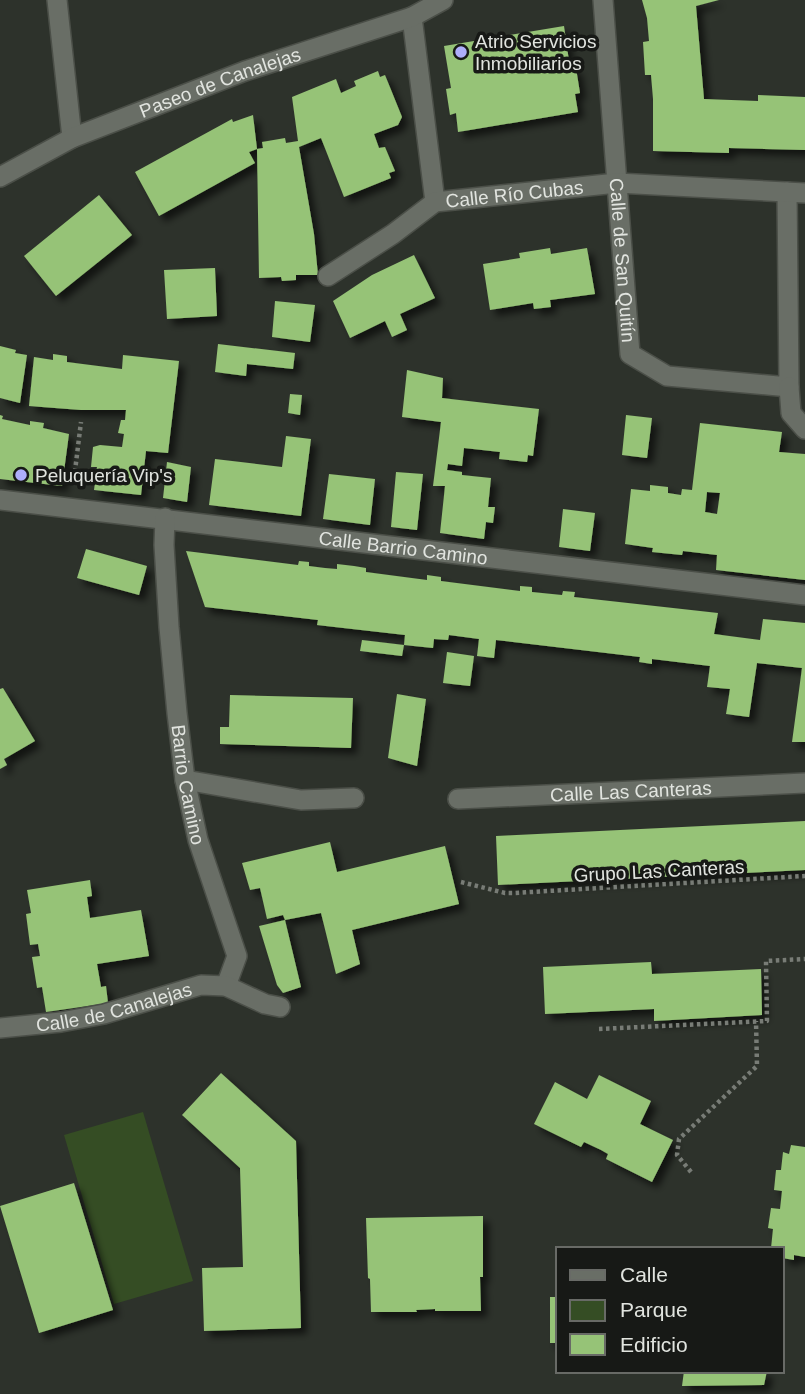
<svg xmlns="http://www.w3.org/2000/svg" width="805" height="1394" viewBox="0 0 805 1394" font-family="Helvetica,sans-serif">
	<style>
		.green { fill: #354d24 }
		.building { fill: #96c377; fill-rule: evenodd; filter: url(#shadow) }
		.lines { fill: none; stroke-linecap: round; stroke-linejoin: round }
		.service-casing { stroke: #4b4f48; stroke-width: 22 }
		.pedestrian-casing { stroke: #4b4f48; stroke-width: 22 }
		.minor-casing { stroke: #4b4f48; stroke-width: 22 }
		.tertiary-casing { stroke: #4b4f48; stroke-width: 22 }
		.path { stroke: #787c76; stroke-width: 4.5; stroke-dasharray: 3.5 3.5; stroke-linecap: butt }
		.service { stroke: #696e66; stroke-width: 19 }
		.pedestrian { stroke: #696e66; stroke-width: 19 }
		.minor { stroke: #696e66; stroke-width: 19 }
		.tertiary { stroke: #696e66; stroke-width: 19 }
		.poi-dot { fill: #aeaefa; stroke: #171916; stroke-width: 2.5 }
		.labels { text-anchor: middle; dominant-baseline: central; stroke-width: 7; stroke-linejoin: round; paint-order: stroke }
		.poi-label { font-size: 19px; fill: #e1e4df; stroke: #171916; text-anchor: start }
		.street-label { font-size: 19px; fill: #e1e4df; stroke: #171916 }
	</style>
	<defs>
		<filter id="shadow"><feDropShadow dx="6" dy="6" stdDeviation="3.5" flood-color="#0009"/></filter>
	</defs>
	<rect width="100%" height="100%" fill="#2d322b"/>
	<path class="green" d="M143,1112L193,1281L114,1304L64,1135Z"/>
	<path class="building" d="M642,0H719L696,6L704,99L758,101V95L805,97V150L729,148V153L653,151V99L651,75H645L643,42L649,41L647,18Z
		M564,26L570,68H576L580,93L575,94L578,112L458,132L456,113L450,115L446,89L451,88L444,46Z
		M378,71L380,77L385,75L402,117L398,125L374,134L379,148L385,147L395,171L389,173L391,178L344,197L321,138L299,147L314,234L318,275H296V280L282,281L281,277L259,278L257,149L249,152L255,163L159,216L135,172L232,119L233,122L253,115L257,149L263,148L262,142L285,138L286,143L298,141L292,97L336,79L341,93L356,86L354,81Z
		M99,195L132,235L56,296L24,256Z
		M550,248L551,254L587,248L595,294L550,300L551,307L534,309L533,303L490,310L483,264L520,258L519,253Z
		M414,255L435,298L400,314L407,330L392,337L385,321L350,338L333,301L372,275Z
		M215,268L217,316L167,319L164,270Z
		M275,301L315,305L310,342L272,337Z
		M218,344L295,353L293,369L247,364L246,376L215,372Z
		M0,346L16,350L15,353L27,355L20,403L0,398Z
		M53,354L67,356V362L122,369L123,355L179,361L168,453L146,451L141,495L94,490L97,467H91L93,447L100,445L122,447L124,434L118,433L121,420H125L126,410H81L29,406L34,357L53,360Z
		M407,370L443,378L442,398L539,409L533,456L528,455L527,462L499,459L500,452L464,448L462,466L448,464L447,470L462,472V475L491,478L488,507H495L493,523L486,522L484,539L440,533L445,486H433L441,422L402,417Z
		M290,394L302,395L300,415L288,413Z
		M0,415L3,416L2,419L30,425V421L44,423L43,428L69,434L62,486L0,479Z
		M626,415L652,418L647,458L622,455Z
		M700,423L782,432L779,452L805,454V580L716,570L717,555L683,551L682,555L652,552L653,548L625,544L631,489L650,491V485L668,487V493L681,495L682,489L692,490ZM707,492L720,493L717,514L705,512Z
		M286,436L311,439L301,516L209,505L215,459L282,467Z
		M167,462L191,467L187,502L163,498Z
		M396,472L423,474L417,530L391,527Z
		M329,474L375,479L370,525L323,519Z
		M563,509L595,513L590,551L559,547Z
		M86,549L147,566L139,595L77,578Z
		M186,551L298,565L299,561L309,562V566L325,568L337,569V564L354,566L366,568V572L427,580V575L441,577V581L520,591V586L532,587V592L562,595L563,591L575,592L574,597L718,613L714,634L760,640L763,619L805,623V742H792L802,668L757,663L749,717L726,714L730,689L707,687L710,666L652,659V664L639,662L640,657L496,640L494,658L477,656L479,639L449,635L448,640L434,639L433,648L404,645L405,635L317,625L318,620L205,607Z
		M362,640L404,645L402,656L360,651Z
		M447,652L474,656L470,686L443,683Z
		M3,688L35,741L4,759L7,765L0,769V689Z
		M397,694L426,699L417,766L388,758Z
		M230,695L353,698L351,748L220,744V727H229Z
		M805,821V870L498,885L496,836Z
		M330,842L337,872L445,846L459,904L352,930L360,964L336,974L321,913L285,920L283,915L267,919L260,888L250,890L242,863Z
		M90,880L92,896L87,897L90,918L141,910L149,956L97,964L101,987L106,986L108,1003L46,1012L42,987L37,988L32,957L40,956L38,944L30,945L26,914L31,913L27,890Z
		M285,920L301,987L283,993L277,985L259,926Z
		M651,962L652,974L761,969L762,1015L654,1021V1009L545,1014L543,967Z
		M221,1073L296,1141L301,1328L204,1331L202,1268L243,1267L240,1168L182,1115Z
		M599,1075L651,1101L640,1124L673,1140L652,1182L606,1159L608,1154L601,1150L584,1142L581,1147L534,1124L555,1082L587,1099Z
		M791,1145L805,1147V1257L794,1255V1260L782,1258V1249L771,1248L773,1229L768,1228L771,1208L780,1209L782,1191L774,1190L776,1170H781L783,1152L789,1154Z
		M74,1183L113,1310L39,1333L0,1206Z
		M483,1216V1277H480L481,1311H435V1309L416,1310L417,1312H371L370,1279L368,1278L366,1218Z
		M550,1297H558V1343H550Z
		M684,1371H767L764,1385L682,1386Z"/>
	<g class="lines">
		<g class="service-casing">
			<path id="service" d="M185,780L301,800L354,798"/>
		</g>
		<g class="pedestrian-casing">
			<g id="pedestrian">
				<path id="s1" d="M458,799L805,783"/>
			</g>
		</g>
		<g class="minor-casing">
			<g id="minor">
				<path d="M57,0L72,138"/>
				<path id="s2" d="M603,0L630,354L667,376L789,387L787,192"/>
				<path d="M412,17L435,202"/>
				<path id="s3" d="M328,276L393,234L435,202L617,183L805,193"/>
				<path d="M789,387L791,413L805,429"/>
				<path id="s4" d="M0,500C269,530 536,565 805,595"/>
				<path id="s5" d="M165,518L164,545L169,627L177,713L185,780L198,840L237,956L226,986"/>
				<path id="s6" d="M0,1028L61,1022L104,1014L201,985L226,986L265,1004L280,1007"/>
			</g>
		</g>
		<g class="tertiary-casing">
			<g id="tertiary">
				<path id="s7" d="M0,177L72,138L245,71L412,17L443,0"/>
			</g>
		</g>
		<path class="path" d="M74,479L81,422
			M461,882L505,893H514L805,876
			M599,1029L767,1021L766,961L805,959
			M691,1172L677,1155L679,1139L757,1066L756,1021"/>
		<use href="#service" class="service"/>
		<use href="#pedestrian" class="pedestrian"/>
		<use href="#minor" class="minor"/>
		<use href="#tertiary" class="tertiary"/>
	</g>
	<g class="poi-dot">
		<circle cx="461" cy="52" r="7"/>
		<circle cx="21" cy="475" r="7"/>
	</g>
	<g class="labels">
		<g class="poi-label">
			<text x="475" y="41">Atrio Servicios<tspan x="475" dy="22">Inmobiliarios</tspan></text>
			<text x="35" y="475">Peluquería Vip's</text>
		</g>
		<g class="street-label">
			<text stroke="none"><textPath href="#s7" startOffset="240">Paseo de Canalejas</textPath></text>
			<text stroke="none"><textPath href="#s3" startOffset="210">Calle Río Cubas</textPath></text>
			<text stroke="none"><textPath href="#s2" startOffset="261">Calle de San Quitín</textPath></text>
			<text stroke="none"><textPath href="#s4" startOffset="406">Calle Barrio Camino</textPath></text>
			<text stroke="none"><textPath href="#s5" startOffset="268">Barrio Camino</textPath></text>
			<text stroke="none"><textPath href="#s1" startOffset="173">Calle Las Canteras</textPath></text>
			<text transform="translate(659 871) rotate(-3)">Grupo Las Canteras</text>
			<text stroke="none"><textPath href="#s6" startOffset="116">Calle de Canalejas</textPath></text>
		</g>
	</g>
	<rect x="556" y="1247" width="228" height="126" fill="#171916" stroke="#686a66" stroke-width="2"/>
	<rect x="570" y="1270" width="35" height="10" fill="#696e66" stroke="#686a66" stroke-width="2"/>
	<text x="620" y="1282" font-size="21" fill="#e1e4df">Calle</text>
	<rect x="570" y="1300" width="35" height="21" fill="#354d24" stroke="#686a66" stroke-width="2"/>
	<text x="620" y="1317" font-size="21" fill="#e1e4df">Parque</text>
	<rect x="570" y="1334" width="35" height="21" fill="#96c377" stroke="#686a66" stroke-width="2"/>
	<text x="620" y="1352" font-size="21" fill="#e1e4df">Edificio</text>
</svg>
